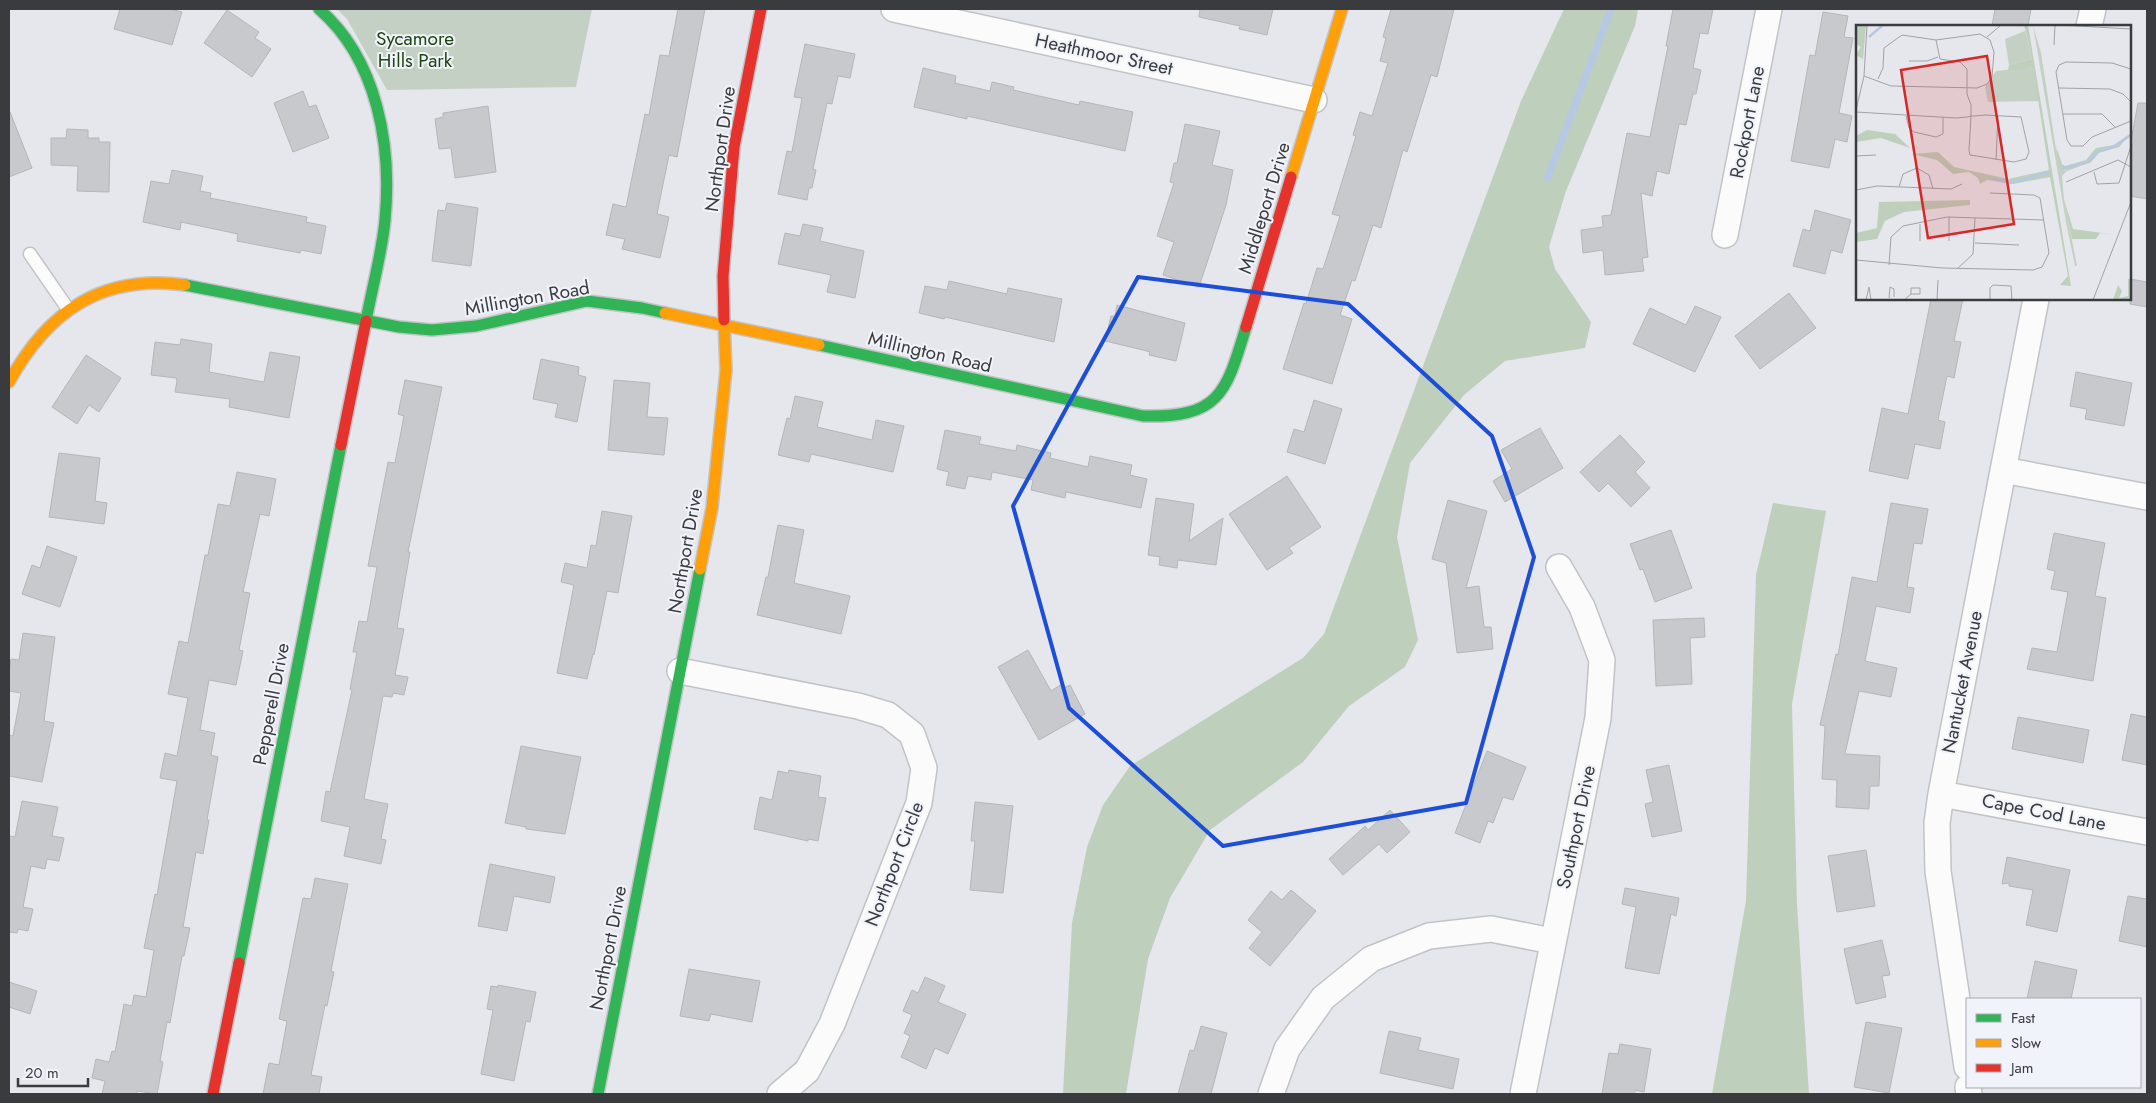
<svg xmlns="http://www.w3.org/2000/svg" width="2156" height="1103" viewBox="0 0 2156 1103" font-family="Jost,sans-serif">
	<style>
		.green { fill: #c5d0c5 }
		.forest { fill: #becfbc }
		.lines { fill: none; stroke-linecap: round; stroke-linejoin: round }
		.stream { stroke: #b6c8e4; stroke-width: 7 }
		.building { fill: #c8c9cd; stroke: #b5b6b9 }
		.lane-casing { stroke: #c2c3c7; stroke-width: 15 }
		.street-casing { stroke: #c2c3c7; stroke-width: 28 }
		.fast-casing { stroke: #c2c3c7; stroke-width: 14 }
		.slow-casing { stroke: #c2c3c7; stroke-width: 14 }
		.jam-casing { stroke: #c2c3c7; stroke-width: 14 }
		.lane { stroke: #fbfbfc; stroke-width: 12 }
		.street { stroke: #fbfbfc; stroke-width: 25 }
		.fast { stroke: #30b455; stroke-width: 11 }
		.slow { stroke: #ff9f0a; stroke-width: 11 }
		.jam { stroke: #e5322d; stroke-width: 11 }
		.marked { fill: none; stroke: #1d4ed8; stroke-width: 4; stroke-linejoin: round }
		.labels { text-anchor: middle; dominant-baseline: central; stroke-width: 4; stroke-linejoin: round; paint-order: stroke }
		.park-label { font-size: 19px; fill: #1e440f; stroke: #f1f3fb }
		.street-label { font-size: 19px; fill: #3a3b3e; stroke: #f1f3fb }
		.inset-river { fill: none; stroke: #b6c8e4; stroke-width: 2.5 }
		.inset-road { fill: none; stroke: #a1a2a6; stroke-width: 1 }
		.view { fill: #d62828; fill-opacity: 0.15; stroke: #d62828; stroke-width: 2.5 }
		.inset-edge { fill: none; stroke: #3a3b3e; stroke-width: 2.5 }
	</style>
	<rect width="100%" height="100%" fill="#e6e7ec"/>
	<path class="green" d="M337,9H592L576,87L387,90L347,19Z"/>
	<path class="forest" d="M1564,9H1638L1635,26L1566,191L1549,247L1555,269L1591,322L1585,348L1505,361L1464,395L1410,463L1397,537L1418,640L1405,667L1349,706L1303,762L1210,830L1170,898L1148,959L1126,1094H1063L1072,923L1087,847L1103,805L1130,766L1303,658L1324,634L1521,101Z
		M1773,503L1826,511L1792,704L1797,904L1809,1094H1712L1746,901L1756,575Z"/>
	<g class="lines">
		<path class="stream" d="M1547,179L1611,9"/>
	</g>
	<path class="building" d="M120,9H170L182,12L172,45L114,29Z
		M678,9H705L677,157L669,155L657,214L669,217L660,258L622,249L625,239L606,235L613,204L626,207L645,114L649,115L660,55L669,56Z
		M1200,9H1273L1267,35L1239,29L1240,26L1199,17Z
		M1391,9H1454L1437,77L1431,75L1407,152L1403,150L1381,228L1373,225L1355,281L1352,280L1340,315L1352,319L1332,384L1283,369L1304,303L1306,304L1317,268L1323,269L1340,216L1332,214L1356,136L1353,135L1360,112L1372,116L1388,63L1380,61L1386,38L1383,37Z
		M1673,9H1713L1708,34L1700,33L1693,68L1701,70L1696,94H1693L1686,125L1679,124L1669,174L1657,171L1652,196L1641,193L1648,257L1642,258L1644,271L1605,275L1603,250L1583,253L1581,230L1603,227L1602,216L1611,215L1627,133L1650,137L1668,46H1666Z
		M1995,9H2031L2028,26H1992Z
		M227,10L259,32L255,38L271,49L252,77L204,43Z
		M1823,12L1848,16L1844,37L1853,38L1839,113L1852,116L1847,142L1835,139L1829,168L1791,161L1810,55L1815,56Z
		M805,44L855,54L850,78L838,76L832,104L827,103L813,169L816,170L812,188H809L807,200L778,194L787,151L792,152L802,98L794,97Z
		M923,68L956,76L955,83L990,91L992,82L1014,87L1013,90L1079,105L1080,101L1133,112L1125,151L967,116V119L914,107Z
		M303,91L309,107L316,105L329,138L293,152L274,103Z
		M2138,103H2147V199L2130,196V146Z
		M488,106L496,172L455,178L451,148L439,149L435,119L443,117V113Z
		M10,112L32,168L9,177V113Z
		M1185,124L1220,131L1212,165L1233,170L1226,205L1199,287L1163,275L1174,242L1157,236L1174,183L1170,182L1174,163H1177Z
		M67,129L88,130V138H99V142H110L109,192L77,191L78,166L51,165V138H66Z
		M172,170L203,176L200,191L211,193L210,198L307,217L306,222L326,226L321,254L301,250L300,253L237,241L238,234L181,222L180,230L143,222L151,181L169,184Z
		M447,203L478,208L471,266L432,261L438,210L445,211Z
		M1815,210L1851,220L1842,253L1831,250L1825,274L1793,266L1803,229L1810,231Z
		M803,224L823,228L820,241L864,251L855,298L827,292L831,275L778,264L785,233L800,236Z
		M2130,279L2147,282V307L2130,304Z
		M949,281L1007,294L1008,288L1062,299L1054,342L945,317L944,319L919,313L925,286L947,290Z
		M1789,293L1816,328L1760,369L1735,336Z
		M1931,299H1963L1954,341L1961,342L1954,378L1947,376L1938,420L1945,422L1940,449L1915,444L1908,479L1869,471L1882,408L1908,414Z
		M1117,305L1185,323L1176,361L1149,355L1150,352L1143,350L1105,341L1111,316H1115Z
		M1695,306L1721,317L1695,372L1633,344L1650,308L1686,325Z
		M181,339L212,344L209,372L264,382L270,352L300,357L289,418L229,407L230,399L175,392L177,381L176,378L151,375L155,342L180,345Z
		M86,355L121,378L99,412L89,405L77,424L52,407Z
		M541,359L579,367L578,375L586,377L577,422L555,417L558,404L533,399Z
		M2076,372L2132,383L2124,426L2085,419L2087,409L2070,406Z
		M405,380L442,387L408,552H410L397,628L404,629L395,675L408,677L404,695L393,693L392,697L383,696L364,799L388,804L381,839L386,840L381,864L344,856L350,827L321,821L326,791L330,792L352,690L350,689L357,652H353L359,621L367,622L377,567L368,566L388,462L395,463L404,416L398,414Z
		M614,380L650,383L647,417L668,418L664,455L608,450Z
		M795,396L823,402L817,427L872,440L876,420L904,426L893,472L811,454L809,462L778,455L787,418L790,419Z
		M1314,400L1342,409L1325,464L1287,452L1294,429L1304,432Z
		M1540,428L1563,468L1505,502L1493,481L1512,469L1501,450Z
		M945,430L981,437L979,444L1016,451L1017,445L1051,453L1050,458L1088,467L1090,456L1132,465L1130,475L1147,479L1141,508L1066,492L1065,498L1031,490L1033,480L992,472L991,480L968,476L965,489L946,485L949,472L937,469Z
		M1620,435L1645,462L1635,472L1650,488L1631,507L1608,483L1599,492L1580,472Z
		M59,453L100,458L95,501L107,503L104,524L49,517Z
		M237,472L276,479L269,516L260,514L243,592L250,593L239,650L243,651L236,685L209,680L200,730L215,733L211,755L218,757L207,820H209L203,854L196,852L183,927L190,928L184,956H182L170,1023L167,1022L160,1061L163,1062L157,1094L137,1091V1094H102L105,1081L92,1078L96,1059L109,1062L112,1051L115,1052L124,1004L132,1006L134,995L146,997L154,950L144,948L155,894L157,895L177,781L160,778L165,753L177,756L188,698L168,694L179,641L188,643L205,555H208L218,504L230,506Z
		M1287,476L1321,527L1289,548L1293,553L1267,570L1229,514Z
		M1156,498L1194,504L1189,541L1223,518L1216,565L1178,560L1177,568L1159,565L1160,557L1148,555Z
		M1448,500L1487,511L1466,588L1479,586L1484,627H1491L1493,649L1457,653L1446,563L1432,559Z
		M1891,503L1928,509L1922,544L1914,543L1907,587L1914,588L1910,613L1876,606L1865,661L1897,668L1891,697L1859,691L1845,754L1880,756L1879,786H1870L1869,809L1836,807L1837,780L1822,779L1825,726L1820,725L1836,654L1838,655L1852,577L1877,582Z
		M602,511L632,516L618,593L607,591L594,655L593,654L587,679L557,673L574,585L561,582L565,563L587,568L591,545L596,546Z
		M778,525L804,530L794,583L850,596L841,634L757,615L766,577H768Z
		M1671,530L1692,588L1655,602L1643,569L1640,570L1630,544Z
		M2054,533L2105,543L2095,596L2106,598L2093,681L2027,669L2032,648L2057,652L2068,592L2051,589L2055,571L2047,569Z
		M47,546L77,557L60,607L22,594L32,565L40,568Z
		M1704,618L1705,637L1690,638L1692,684L1656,686L1653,620Z
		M23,633L55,637L44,721L54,723L42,782L9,776V735L13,736L21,693L9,691V672L11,659L19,660Z
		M1028,650L1051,691L1062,684L1064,688L1070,685L1085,714L1039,740L998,667Z
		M2131,714L2147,717V765L2122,760Z
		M2018,717L2089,730L2083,763L2012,749Z
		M521,746L581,757L565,834L526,829V827L505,823Z
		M1487,751L1526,767L1513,800L1503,797L1493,823L1488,821L1480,843L1455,833Z
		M1669,765L1682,831L1652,837L1645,804L1653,802L1646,770Z
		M789,770L821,776L818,797L826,798L818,841L808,839V841L754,829L760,797L772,800L778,771L788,773Z
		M22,801L58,807L52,836L64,838L59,861L47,859L45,869L31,866L23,907L33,909L28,931L18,929L17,933L9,932V836L15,837Z
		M975,802L1013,806L1003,893L970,890L975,841H971Z
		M1390,810L1410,832L1387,853L1379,844L1343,875L1329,859L1365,826L1368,830Z
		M1866,850L1875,906L1837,912L1828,856Z
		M2007,857L2070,870L2057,932L2026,925L2033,890L2009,886V883L2002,884Z
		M490,864L555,877L550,903L514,896L507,931L478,926Z
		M315,878L348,884L331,971L334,972L327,1006L325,1005L311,1075L322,1077L319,1094H263L269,1063L279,1065L287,1021L279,1019L303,898L311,899Z
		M1625,888L1679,898L1676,916L1671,914L1659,974L1625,968L1636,907L1622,904Z
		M1291,890L1316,911L1270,966L1249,948L1262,932L1248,920L1271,891L1282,900Z
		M2128,896L2147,899V947L2119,941Z
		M1882,940L1890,975L1882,976L1886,997L1856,1004L1844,949Z
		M2035,961L2077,970L2071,999H2027Z
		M689,969L760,981L752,1022L711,1014L709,1021L680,1016Z
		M925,977L945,986L938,1002L966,1014L948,1054L935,1048L926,1069L901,1057L910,1036L904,1033L912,1015L903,1011L912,990L918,993Z
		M9,982L37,991L30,1014L9,1007Z
		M498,985L536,992L530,1022L526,1021L514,1081L481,1074L493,1010L487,1009L491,986L498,987Z
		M1866,1022L1902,1028L1889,1093L1854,1087Z
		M1201,1026L1227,1033L1211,1094H1178L1190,1050L1194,1051Z
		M1389,1031L1421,1038L1418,1050L1459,1059L1453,1089L1380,1073Z
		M1620,1044L1651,1049L1644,1092L1635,1090V1094H1602L1609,1053L1618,1054Z"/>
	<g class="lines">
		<g class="lane-casing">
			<path id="lane" d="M30,254L68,309"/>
		</g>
		<g class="street-casing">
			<path id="street" d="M894,9L1314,100
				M2089,26L2093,9
				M1725,235L1769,9
				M2003,470L2147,497
				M680,671L858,706L888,715L912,734L924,768L919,803L832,1024L807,1071L780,1094
				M1941,794L2147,832
				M1967,1067L1938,871L1937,823L1941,794L2036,299
				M1968,1087L1969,1094
				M1271,1094L1287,1049L1323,998L1371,959L1429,936L1491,929L1552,941
				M1523,1094L1598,718L1602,660L1582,607L1559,567"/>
		</g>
		<g class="fast-casing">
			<path id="fast" d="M319,9C378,60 392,147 385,220C382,253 372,288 366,321
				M185,285L399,327L432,330L476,326L587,301L642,308L665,313
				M819,345L1143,416C1220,418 1226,393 1246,327
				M239,963L341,445
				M598,1094L700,569"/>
		</g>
		<g class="slow-casing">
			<path id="slow" d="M1291,177L1342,9
				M665,313L819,345
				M9,382C48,311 102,274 185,285
				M700,569L712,508L726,370L724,320"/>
		</g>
		<g class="jam-casing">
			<path id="jam" d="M724,320L723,276L734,147L761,9
				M1246,327L1291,177
				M341,445L366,321
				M213,1094L239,963"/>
		</g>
		<use href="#lane" class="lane"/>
		<use href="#street" class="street"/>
		<use href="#fast" class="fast"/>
		<use href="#slow" class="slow"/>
		<use href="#jam" class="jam"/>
	</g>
	<path class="marked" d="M1138,277L1348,304L1492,436L1534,557L1466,803L1223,846L1069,708L1013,506Z"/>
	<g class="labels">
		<g class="park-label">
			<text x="415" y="38">Sycamore<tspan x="415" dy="22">Hills Park</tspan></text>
		</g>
		<g class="street-label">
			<text transform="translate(1104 54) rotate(12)">Heathmoor Street</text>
			<text transform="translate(1747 122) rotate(-79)">Rockport Lane</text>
			<text transform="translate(720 149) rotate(-82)">Northport Drive</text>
			<text transform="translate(1264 208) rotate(-73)">Middleport Drive</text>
			<text transform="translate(527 298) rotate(-10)">Millington Road</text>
			<text transform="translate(930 352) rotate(13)">Millington Road</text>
			<text transform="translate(685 551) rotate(-80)">Northport Drive</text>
			<text transform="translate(1962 682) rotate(-79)">Nantucket Avenue</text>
			<text transform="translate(271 704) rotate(-79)">Pepperell Drive</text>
			<text transform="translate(2044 812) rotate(11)">Cape Cod Lane</text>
			<text transform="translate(1576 827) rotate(-78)">Southport Drive</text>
			<text transform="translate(894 864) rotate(-69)">Northport Circle</text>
			<text transform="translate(608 948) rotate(-79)">Northport Drive</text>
		</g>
	</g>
	<g transform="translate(1856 25)">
		<rect width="275" height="275" fill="#e6e7ec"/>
		<path d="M177,0L185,28L200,124L207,145L211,146L206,151L208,174L221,241H219L210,197ZM169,6L176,34L153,40L149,14ZM177,42L183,76L132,77L129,62L140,46Z" fill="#c5d0c5"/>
		<path d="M0,0H10L7,34L0,30L5,22L0,19ZM168,0H172L215,261L204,260L212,251L194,152L157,159L131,155L124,159L122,153L113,147L97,149L81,135L55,129L82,127L98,142L152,154L193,145L177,42L152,46L153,40L176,34ZM11,105L39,109L54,123L25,113L0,117V111ZM275,108L263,122L243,128L235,137L211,146L203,141L200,121L206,139L209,141L230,135L240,123L258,120ZM208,174L217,204L261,210L244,208L240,214H216ZM114,175V180L48,187L29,196L21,214L0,217V208L21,203L23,177ZM272,254H275V275H257L262,260L266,266L263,273L272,271Z" fill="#becfbc"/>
		<path class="inset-river" d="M13,12L27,0M205,144L233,137L242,126L257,122L275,110M136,154L155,158L194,147"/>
		<path class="inset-road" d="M204,0L275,4M131,12L145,0M198,20L199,0M53,36H71L82,32M275,44L256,38L210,37L203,40L200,47L211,115L215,121H227L236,112L275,96M8,51L35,61L121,63L131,59L136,52L138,27L134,15L124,9L80,15L46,10L28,23L27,43L22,54M203,63L254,64L267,69L275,77M0,85L8,51L11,0M0,87L100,93L111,92L115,91H119L129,90L165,92L173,127L170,134L158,137L114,130L113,125L115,91V80L111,69V44L104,37L84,34L80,15M207,89H246L259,102M50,91L53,103L58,107L80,112L87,109V92M0,131L20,130M140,135L142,90M238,147L241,159L263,158L275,121M210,157L262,135L275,142M43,162L47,149L61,143L73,150L77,164M0,165L21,161L95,164L106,159M64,216V199M93,216V192M119,218L163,220M0,235L86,243L177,245L186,242L193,228L184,173L178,170L134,168M33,240L35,212L47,201L91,192L188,195M102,243L117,229L119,193M33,273L34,262L38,264V272M10,275L13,262L15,275M27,275H46M48,275L55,269V263H64V269H55M81,275L82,255M134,275V263L137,260L155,261L156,275M237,275L275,177"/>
		<path class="view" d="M131,31L158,199L72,213L45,45Z"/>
		<rect width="275" height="275" class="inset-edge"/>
	</g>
	<rect width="2156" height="1103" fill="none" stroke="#3a3b3e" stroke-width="20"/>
	<rect x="1966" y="998" width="175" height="90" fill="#f1f3fb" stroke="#a8a9af"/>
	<rect x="1976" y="1014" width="25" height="8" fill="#30b455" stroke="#a8a9af"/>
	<text x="2011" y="1023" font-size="15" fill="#3a3b3e">Fast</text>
	<rect x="1976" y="1039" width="25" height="8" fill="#ff9f0a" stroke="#a8a9af"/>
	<text x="2011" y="1048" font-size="15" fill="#3a3b3e">Slow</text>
	<rect x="1976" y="1064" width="25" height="8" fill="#e5322d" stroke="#a8a9af"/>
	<text x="2011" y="1073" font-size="15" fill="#3a3b3e">Jam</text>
	<path d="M18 1078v8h70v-8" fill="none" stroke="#3a3b3e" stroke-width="2.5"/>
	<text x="25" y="1078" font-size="15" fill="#3a3b3e" stroke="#f1f3fb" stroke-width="4" paint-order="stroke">20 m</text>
</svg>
